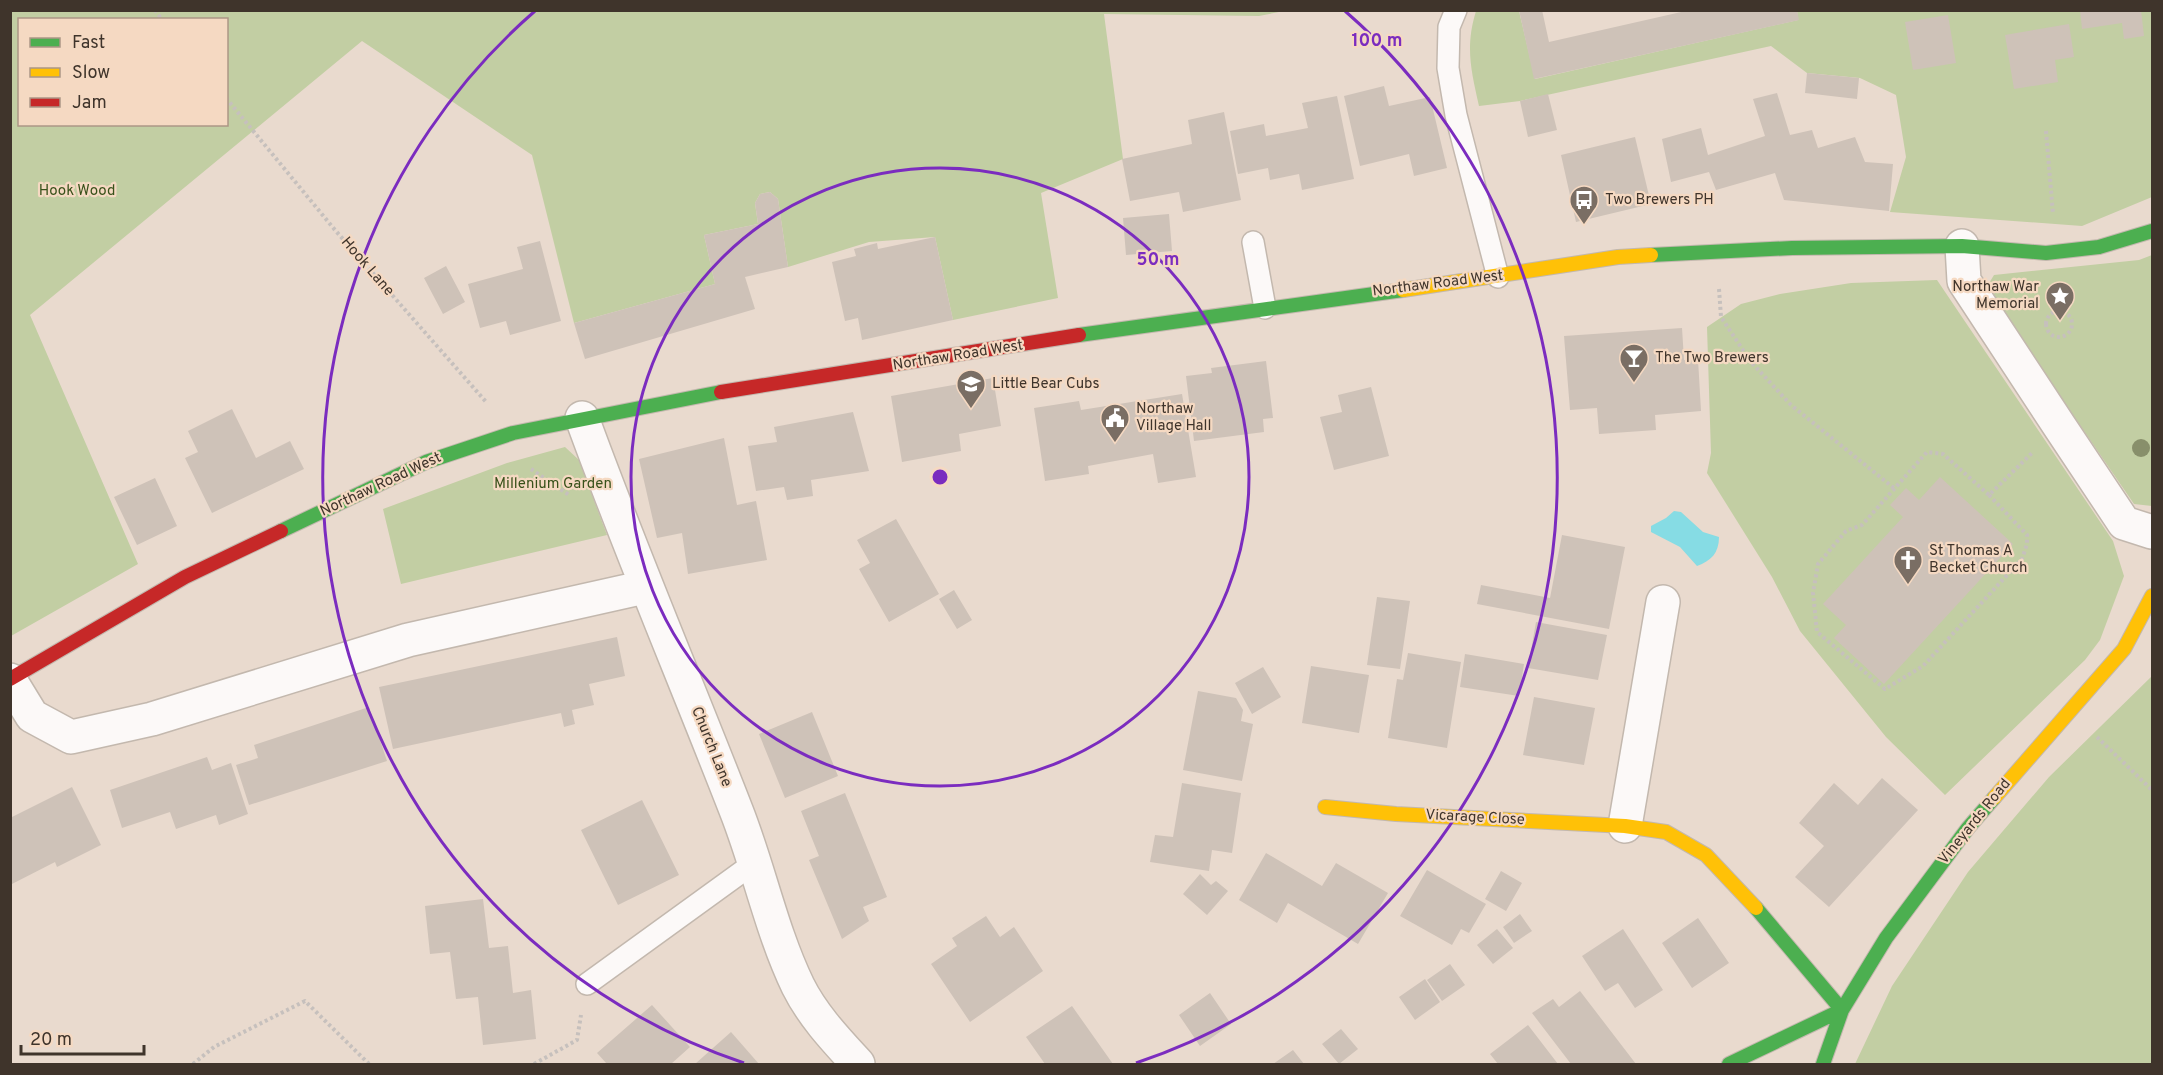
<svg xmlns="http://www.w3.org/2000/svg" width="2163" height="1075" viewBox="0 0 2163 1075" font-family="Overpass,sans-serif">
	<style>
		.green { fill: #c2cea3; fill-rule: evenodd }
		.water { fill: #86dce4 }
		.building { fill: #cec2b8 }
		.lines { fill: none; stroke-linecap: round; stroke-linejoin: round }
		.lane-casing { stroke: #c3b8ae; stroke-width: 24 }
		.street-casing { stroke: #c3b8ae; stroke-width: 36 }
		.fast-casing { stroke: #c3b8ae; stroke-width: 16 }
		.slow-casing { stroke: #c3b8ae; stroke-width: 16 }
		.jam-casing { stroke: #c3b8ae; stroke-width: 16 }
		.path { stroke: #c6c0bd; stroke-width: 4; stroke-dasharray: 3 3; stroke-linecap: butt }
		.lane { stroke: #fcf9f8; stroke-width: 21 }
		.street { stroke: #fcf9f8; stroke-width: 33 }
		.fast { stroke: #4caf50; stroke-width: 14 }
		.slow { stroke: #ffc107; stroke-width: 14 }
		.jam { stroke: #c62828; stroke-width: 14 }
		.tree { fill: #888f6b }
		.ring { fill: none; stroke: #7b2cbf; stroke-width: 3 }
		.labels { text-anchor: middle; dominant-baseline: central; stroke-width: 4.5; stroke-linejoin: round; paint-order: stroke }
		.park-label { font-size: 15px; fill: #38511a; stroke: #f5d9c2 }
		.poi-label { font-size: 15px; fill: #3f342b; stroke: #f5d9c2; text-anchor: start }
		.street-label { font-size: 15px; fill: #3f342b; stroke: #f5d9c2 }
		.centre { fill: #7b2cbf; stroke: #f5d9c2; stroke-width: 3 }
		.ring-label { font-size: 18px; text-anchor: middle; font-weight: bold; fill: #7b2cbf; stroke: #f5d9c2; stroke-width: 4.5; stroke-linejoin: round; paint-order: stroke }
	</style>
	<rect width="100%" height="100%" fill="#e9dace"/>
	<path class="green" d="M11,11H1284L1259,16L1104,14L1123,159L1041,193L1058,298L953,320L935,237L869,242L788,267L778,199L770,192L760,194L755,203L758,224L704,235L715,284L574,323L532,155L362,41L30,315L138,564L11,636ZM20,20H226V124H20Z
		M1476,11H1519L1535,79L1798,20L1797,11H2152V197L2082,226L1890,212L1906,157L1896,95L1860,78L1807,73L1771,46L1520,101L1479,106C1471,70 1465,47 1476,11Z
		M2152,255V506L2134,504L1986,288L1994,275L2139,260Z
		M1937,280L2113,541L2124,576L2100,640L2085,660L1945,795L1886,737L1800,631L1772,577L1707,473L1711,453L1707,327L1741,304L1780,294L1851,283Z
		M565,447L579,460L607,535L401,584L383,509L507,463Z
		M2152,676V1064H1855L1892,986L1968,872L2049,777Z"/>
	<path class="water" d="M1674,511L1681,512L1703,532L1719,537C1719,553 1711,561 1697,566L1680,547L1651,532V526L1666,518Z"/>
	<path class="building" d="M1519,10H1542L1549,42L1690,10H1797L1799,20L1534,79Z
		M2080,10H2141L2144,36L2124,39L2122,23L2082,29Z
		M1948,15L1956,63L1913,70L1905,22Z
		M2069,24L2074,57L2055,60L2058,82L2014,89L2005,35Z
		M1807,73L1859,78L1857,99L1805,93Z
		M1384,86L1389,106L1430,97L1447,168L1414,176L1409,154L1360,166L1344,96Z
		M1777,93L1790,135L1812,130L1818,148L1855,137L1865,162L1893,164L1889,211L1784,200L1775,173L1716,190L1709,172L1671,182L1662,139L1701,128L1708,155L1765,136L1753,99Z
		M1548,94L1557,130L1528,137L1520,101Z
		M1337,96L1354,179L1302,190L1299,174L1270,180L1268,168L1238,174L1230,131L1264,124L1266,136L1308,128L1302,103Z
		M1224,112L1241,200L1183,212L1179,192L1130,201L1122,159L1192,144L1188,120Z
		M1635,137L1651,204L1576,222L1561,155Z
		M770,192L778,199L788,267L745,277L755,309L585,359L574,323L715,284L704,235L758,224L755,203L760,194Z
		M1169,214L1172,251L1126,255L1123,218Z
		M935,237L953,320L862,340L858,318L845,321L832,262L856,256L854,249L877,243L878,249Z
		M540,241L561,321L510,335L506,321L480,328L468,284L523,269L517,247Z
		M446,266L465,302L443,314L424,278Z
		M1682,328L1684,360L1698,359L1701,411L1655,415L1656,430L1599,434L1597,408L1570,410L1564,336Z
		M1266,361L1273,418L1263,419L1264,432L1194,441L1186,376L1212,373L1211,368Z
		M993,378L1001,426L959,434L961,451L902,462L891,396Z
		M1371,387L1389,456L1334,470L1320,417L1342,412L1338,395Z
		M1182,394L1196,477L1158,483L1153,454L1088,466L1089,474L1045,481L1034,408L1079,401L1081,410Z
		M232,409L256,458L290,441L304,469L212,513L185,458L198,452L188,431Z
		M853,412L869,471L811,480L813,496L787,500L784,487L756,491L748,446L777,442L774,427Z
		M724,438L737,505L756,501L767,560L688,574L682,533L657,538L639,459Z
		M1940,477L2013,544L1884,684L1834,638L1846,625L1823,604L1903,517L1890,505L1906,488L1919,500Z
		M155,478L177,526L137,545L114,497Z
		M896,519L939,594L889,622L859,569L870,563L857,540Z
		M1562,535L1625,547L1609,629L1477,604L1481,585L1550,598Z
		M954,590L972,620L957,629L939,599Z
		M1377,597L1410,601L1400,669L1367,665Z
		M1536,622L1607,635L1598,680L1528,668Z
		M617,637L625,676L589,684L594,705L572,710L575,724L564,727L561,713L393,749L379,687Z
		M1408,653L1461,662L1447,748L1388,738L1397,679L1403,680Z
		M1465,654L1524,664L1519,696L1460,687Z
		M1311,666L1369,675L1359,733L1302,723Z
		M1263,667L1281,697L1252,714L1235,683Z
		M1198,691L1236,698L1243,710L1241,721L1253,724L1242,781L1183,770Z
		M1534,697L1595,708L1584,765L1523,755Z
		M369,707L387,761L249,805L236,765L258,758L254,745Z
		M812,712L838,776L785,798L759,734Z
		M207,757L212,770L231,763L248,814L219,825L216,815L176,829L170,812L122,828L110,790Z
		M1882,778L1918,810L1829,907L1795,877L1824,846L1799,823L1834,783L1858,805Z
		M1182,783L1241,793L1232,853L1212,850L1209,871L1150,862L1155,835L1173,837Z
		M72,787L101,845L57,867L55,862L10,885V818Z
		M845,793L887,897L863,907L869,921L842,939L809,860L819,856L801,811Z
		M642,800L679,875L618,905L581,830Z
		M1266,853L1322,886L1336,863L1388,893L1358,944L1288,903L1277,923L1239,900Z
		M1427,870L1486,904L1469,933L1461,929L1452,945L1400,916Z
		M1501,871L1522,883L1506,911L1485,899Z
		M1200,874L1211,885L1216,881L1228,891L1207,915L1183,894Z
		M483,899L489,948L508,946L513,993L531,990L536,1039L483,1045L478,997L456,999L450,952L430,954L425,906Z
		M1520,914L1532,931L1514,943L1503,927Z
		M986,916L1000,937L1014,927L1043,971L970,1022L931,964L957,946L952,938Z
		M1698,918L1729,963L1692,988L1662,943Z
		M1497,929L1513,948L1493,964L1477,945Z
		M1623,929L1663,990L1635,1008L1618,983L1605,991L1582,956Z
		M1450,964L1465,985L1442,1001L1427,980Z
		M1425,979L1440,1002L1415,1020L1399,997Z
		M1580,991L1636,1064H1571L1532,1013L1553,999L1559,1007Z
		M1210,993L1231,1024L1200,1046L1179,1015Z
		M652,1005L690,1047L671,1064H607L597,1053Z
		M1072,1006L1113,1064H1045L1026,1037Z
		M1528,1025L1558,1064H1498L1490,1054Z
		M1341,1029L1358,1049L1339,1064L1322,1044Z
		M731,1032L759,1064H695Z
		M1293,1050L1304,1064H1273Z"/>
	<g class="lines">
		<g class="lane-casing">
			<path id="lane" d="M1456,10L1449,27L1448,68L1456,115L1498,277
				M1253,242L1265,308
				M587,984L754,863"/>
		</g>
		<g class="street-casing">
			<path id="street" d="M1962,246L1964,281L2060,427L2124,523L2152,532
				M582,418C630,550 685,679 736,810C759,868 771,930 798,986C813,1016 836,1040 858,1064
				M10,680L32,716L71,737L152,719L408,640L645,587
				M1625,826L1663,602"/>
		</g>
		<g class="fast-casing">
			<path id="fast" d="M1651,255L1792,248L1962,246L2046,253L2099,247L2152,231
				M1079,335L1403,290
				M281,531L426,462L513,433L721,392
				M1729,1064L1842,1010L1756,908
				M1823,1064L1842,1010L1886,938L1968,828L1994,798"/>
		</g>
		<g class="slow-casing">
			<path id="slow" d="M1403,290L1618,257L1651,255
				M1994,798L2124,649L2152,596
				M1325,807L1396,814L1625,826L1666,832L1706,855L1756,908"/>
		</g>
		<g class="jam-casing">
			<path id="jam" d="M721,392L1079,335
				M10,679L185,577L281,531"/>
		</g>
		<path class="path" d="M155,10L162,20
			M226,98L335,230L487,403
			M2046,131L2053,214
			M1719,289L1721,317L1751,362L1791,405L1895,489
			M2046 324a13 13 0 1 1 26 0a13 13 0 1 1-26 0Z
			M531,469L569,495
			M1989,495L2027,535V544L2022,559L1923,666L1885,689L1817,632L1813,593L1818,564L1846,531L1862,525L1927,452L1943,454L1989,495L2033,452
			M2097,737L2152,790
			M193,1064L214,1047L305,1001L369,1064
			M534,1064L577,1040L581,1015"/>
		<use href="#lane" class="lane"/>
		<use href="#street" class="street"/>
		<use href="#fast" class="fast"/>
		<use href="#slow" class="slow"/>
		<use href="#jam" class="jam"/>
	</g>
	<circle class="tree" cx="2141" cy="448" r="9"/>
	<g class="ring">
		<circle cx="940" cy="477" r="309"/>
		<path d="M744 1063A618 618 0 0 1 535 11M1345 11A618 618 0 0 1 1136 1063"/>
	</g>
	<defs>
		<g id="bus-pin" transform="scale(1.5)"><path d="M0 17L-7.5 6A9.5 9.5 0 1 1 7.5 6Z" fill="#7a6e64" stroke="#f5d9c2"/><path d="M-5-6H5V4H4V6H2V4H-2V6H-4V4H-5ZM-3.5-4V0h7V-4ZM-3.5 1.2v1.5H-2V1.2ZM2 1.2v1.5H3.5V1.2Z" fill="#fff"/></g>
		<g id="sight-pin" transform="scale(1.5)"><path d="M0 17L-7.5 6A9.5 9.5 0 1 1 7.5 6Z" fill="#7a6e64" stroke="#f5d9c2"/><path d="M0-6L1.8-2.2L6-1.7L2.9 1.2L3.7 5.4L0 3.3L-3.7 5.4L-2.9 1.2L-6-1.7L-1.8-2.2Z" fill="#fff"/></g>
		<g id="bar-pin" transform="scale(1.5)"><path d="M0 17L-7.5 6A9.5 9.5 0 1 1 7.5 6Z" fill="#7a6e64" stroke="#f5d9c2"/><path d="M-6-5H6L.8 .8V4.5H3.5V6h-7V4.5H-.8V.8Z" fill="#fff"/></g>
		<g id="school-pin" transform="scale(1.5)"><path d="M0 17L-7.5 6A9.5 9.5 0 1 1 7.5 6Z" fill="#7a6e64" stroke="#f5d9c2"/><path d="M0-5L7-2L0 1L-7-2ZM-4 1L0 2.5L4 1V4Q0 6-4 4Z" fill="#fff"/></g>
		<g id="civic-pin" transform="scale(1.5)"><path d="M0 17L-7.5 6A9.5 9.5 0 1 1 7.5 6Z" fill="#7a6e64" stroke="#f5d9c2"/><path d="M-.6-6.5H3V-4.5H.6V-3L4-1V1h2V6H-6V1h2V-1L-.6-3ZM-1.2 2.5V6h2.4V2.5Z" fill="#fff"/></g>
		<g id="church-pin" transform="scale(1.5)"><path d="M0 17L-7.5 6A9.5 9.5 0 1 1 7.5 6Z" fill="#7a6e64" stroke="#f5d9c2"/><path d="M-1.2-6h2.4v3.5h3.3v2.4h-3.3V6h-2.4V-.1h-3.3v-2.4h3.3Z" fill="#fff"/></g>
	</defs>
	<g fill-rule="evenodd">
		<use href="#bus-pin" x="1584" y="200"/>
		<use href="#sight-pin" x="2060" y="296"/>
		<use href="#bar-pin" x="1634" y="358"/>
		<use href="#school-pin" x="971" y="384"/>
		<use href="#civic-pin" x="1115" y="418"/>
		<use href="#church-pin" x="1908" y="560"/>
	</g>
	<g class="labels">
		<g class="park-label">
			<text x="77" y="191">Hook Wood</text>
			<text x="553" y="484">Millenium Garden</text>
		</g>
		<g class="poi-label">
			<text x="1605" y="200">Two Brewers PH</text>
			<text x="2039" y="287" text-anchor="end">Northaw War<tspan x="2039" dy="17">Memorial</tspan></text>
			<text x="1655" y="358">The Two Brewers</text>
			<text x="992" y="384">Little Bear Cubs</text>
			<text x="1136" y="409">Northaw<tspan x="1136" dy="17">Village Hall</tspan></text>
			<text x="1929" y="551">St Thomas A<tspan x="1929" dy="17">Becket Church</tspan></text>
		</g>
		<g class="street-label">
			<text transform="translate(367 267) rotate(49)">Hook Lane</text>
			<text transform="translate(1438 284) rotate(-7)">Northaw Road West</text>
			<text transform="translate(958 356) rotate(-9)">Northaw Road West</text>
			<text transform="translate(381 485) rotate(-25)">Northaw Road West</text>
			<text transform="translate(711 747) rotate(68)">Church Lane</text>
			<text transform="translate(1475 818) rotate(3)">Vicarage Close</text>
			<text transform="translate(1975 822) rotate(-51)">Vineyards Road</text>
		</g>
	</g>
	<circle cx="940" cy="477" r="9" class="centre"/>
	<g class="ring-label">
		<text x="1377" y="46">100 m</text>
		<text x="1158" y="265">50 m</text>
	</g>
	<rect width="2163" height="1075" fill="none" stroke="#3f342b" stroke-width="24"/>
	<rect x="18" y="18" width="210" height="108" fill="#f5d9c2" stroke="#ac9786" stroke-width="1.5"/>
	<rect x="30" y="38" width="30" height="9" fill="#4caf50" stroke="#ac9786" stroke-width="1.5"/>
	<text x="72" y="48" font-size="18" fill="#3f342b">Fast</text>
	<rect x="30" y="68" width="30" height="9" fill="#ffc107" stroke="#ac9786" stroke-width="1.5"/>
	<text x="72" y="78" font-size="18" fill="#3f342b">Slow</text>
	<rect x="30" y="98" width="30" height="9" fill="#c62828" stroke="#ac9786" stroke-width="1.5"/>
	<text x="72" y="108" font-size="18" fill="#3f342b">Jam</text>
	<path d="M21 1045v9h123v-9" fill="none" stroke="#3f342b" stroke-width="3"/>
	<text x="30" y="1045" font-size="18" fill="#3f342b" stroke="#f5d9c2" stroke-width="4.5" paint-order="stroke">20 m</text>
</svg>
